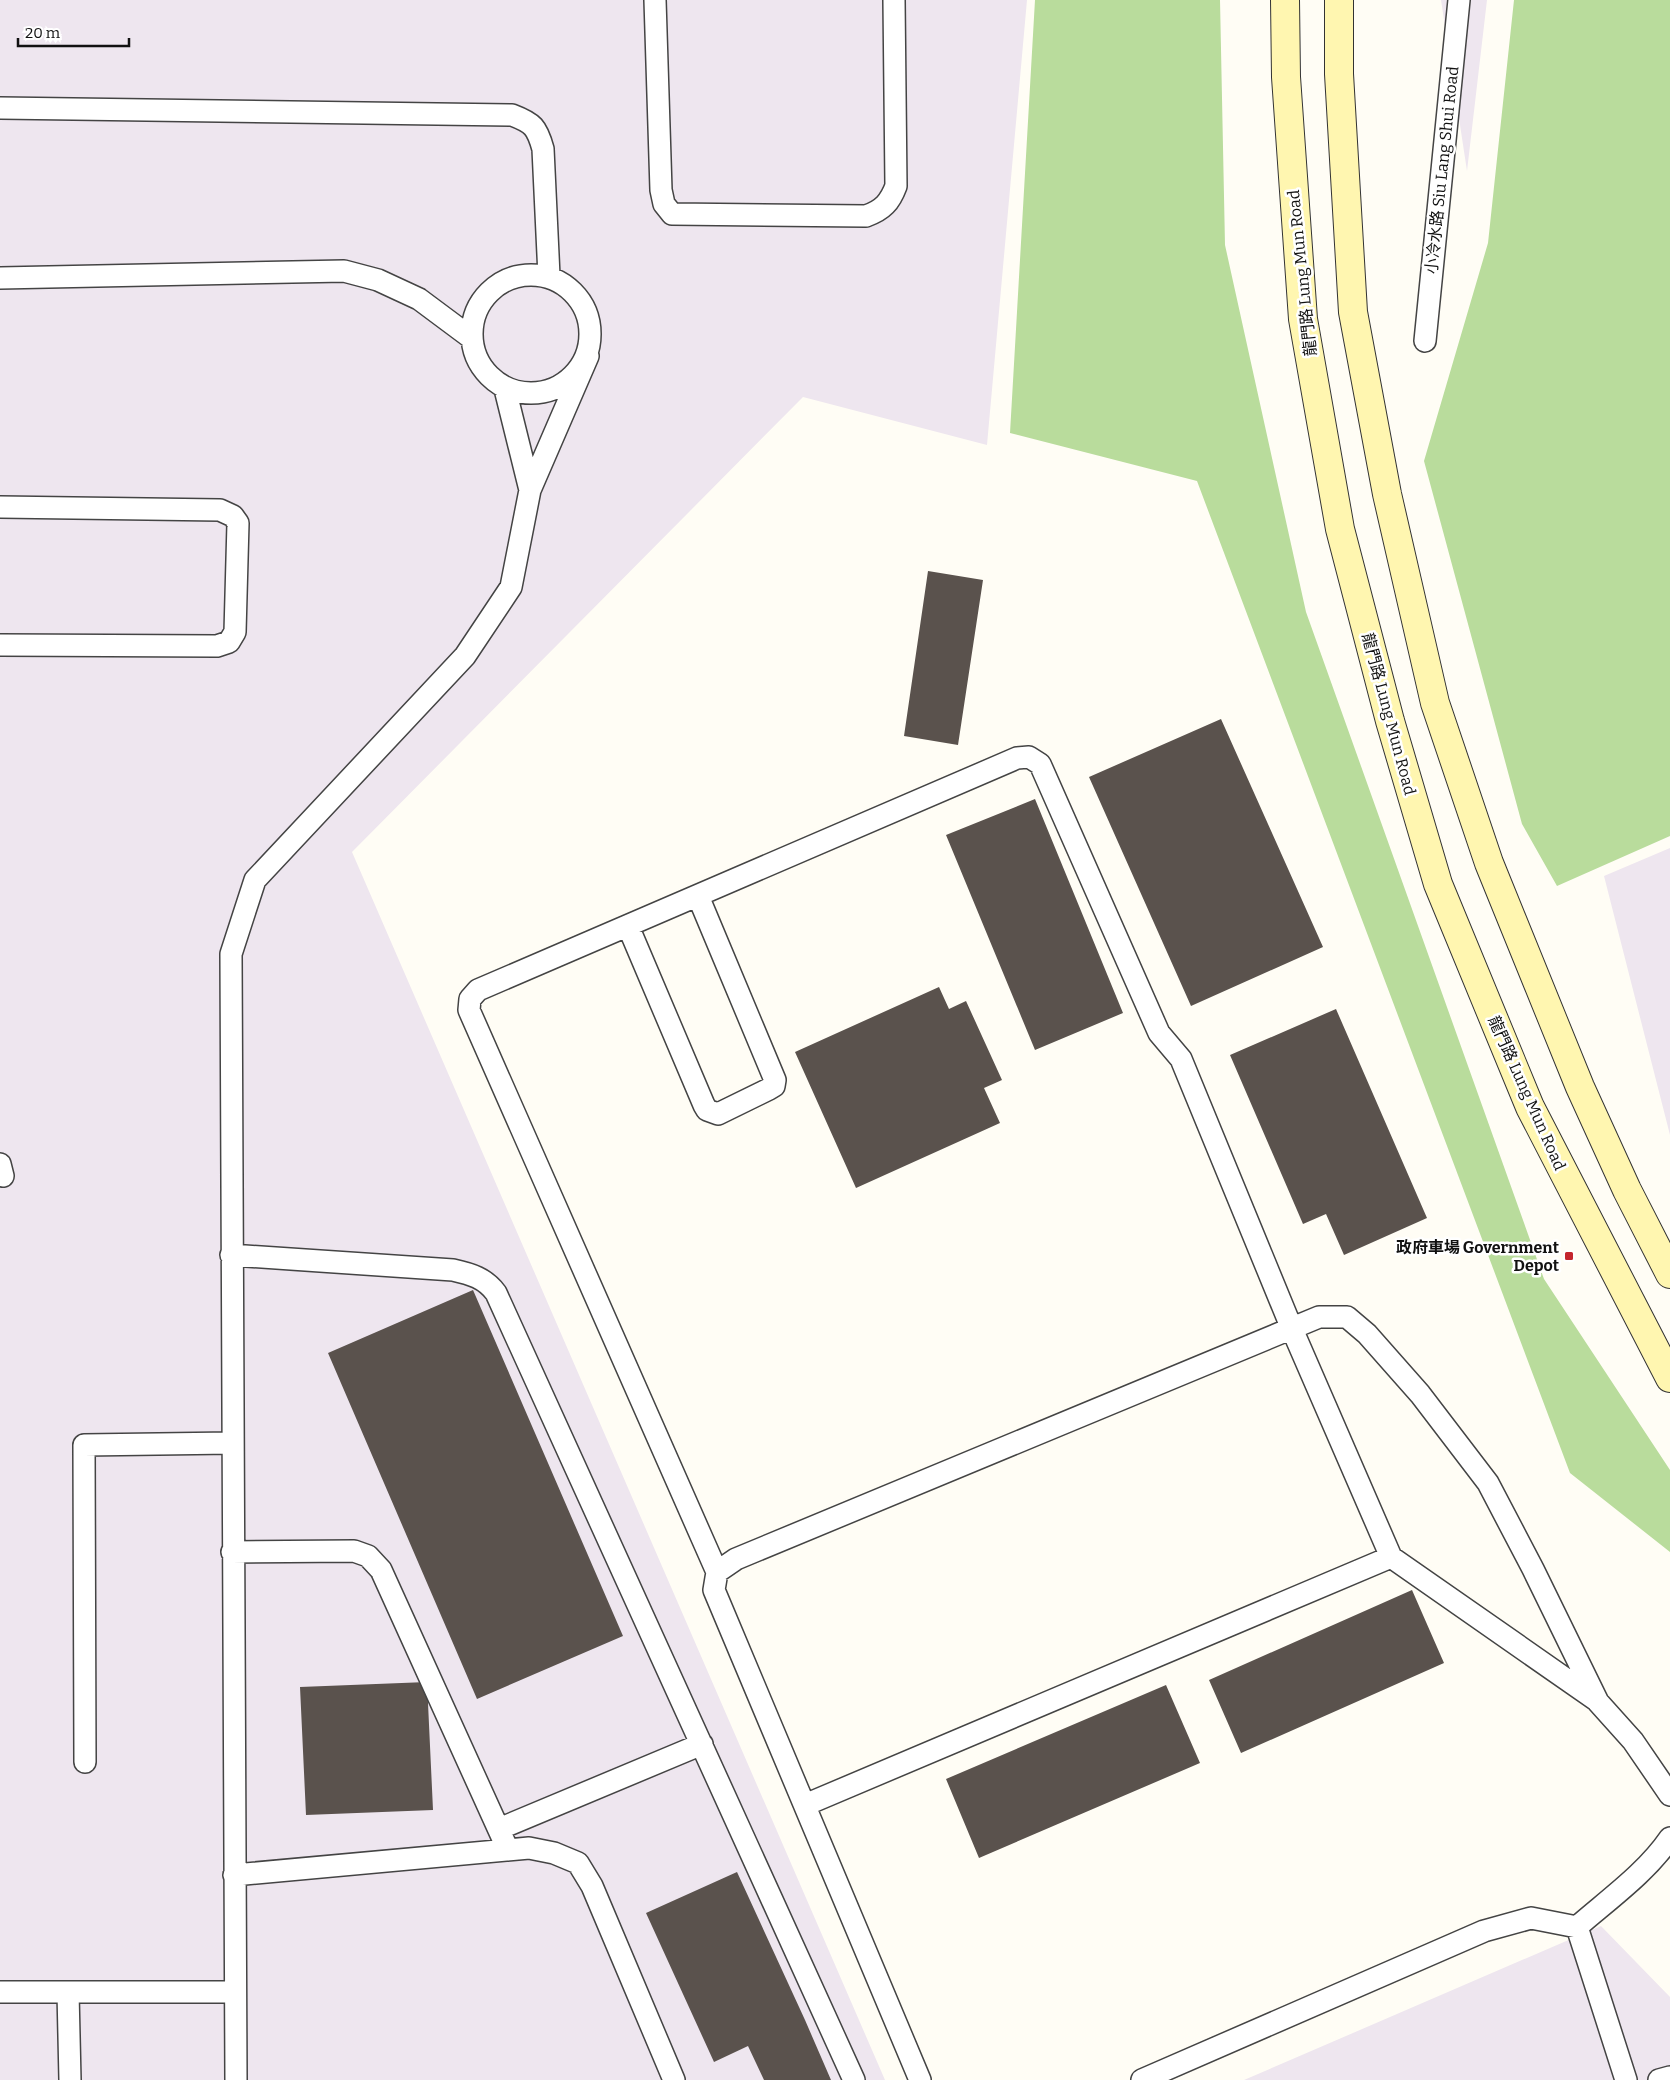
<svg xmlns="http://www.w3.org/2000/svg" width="1670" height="2080" viewBox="0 0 1670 2080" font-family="Bitter,'Noto Sans TC',serif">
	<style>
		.industrial { fill: #eee6ef }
		.forest { fill: #b9dc9c }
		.building { fill: #5a524d }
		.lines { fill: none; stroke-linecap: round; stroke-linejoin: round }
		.service-casing { stroke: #444; stroke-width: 24 }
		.secondary-casing { stroke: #333; stroke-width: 30 }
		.service { stroke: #fff; stroke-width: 21 }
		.secondary { stroke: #fff6b0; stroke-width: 28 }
		.poi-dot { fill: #c4262e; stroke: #fff; stroke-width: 2 }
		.labels { text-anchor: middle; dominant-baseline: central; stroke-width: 5; stroke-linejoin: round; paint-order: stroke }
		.street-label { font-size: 16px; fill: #111; stroke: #fff }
		.poi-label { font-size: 16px; font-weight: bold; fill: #111; stroke: #fff; text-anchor: end }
	</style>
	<rect width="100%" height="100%" fill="#fffdf5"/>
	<path class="industrial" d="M0,0H1027L987,445L803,397L352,852L885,2080H0Z
		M1441,0H1487L1467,171Z
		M1670,848V1135L1604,876Z
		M1601,1926L1670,1997V2080H1244Z"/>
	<path class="forest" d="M1035,0H1220L1225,245L1306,612L1544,1279L1670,1470V1552L1570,1473L1197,481L1010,433Z
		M1514,0H1670V836L1557,886L1522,824L1424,461L1488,243Z"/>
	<path class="building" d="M928,571L983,580L958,745L904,736Z
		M1221,719L1323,947L1191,1006L1089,777Z
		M1035,799L1123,1013L1035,1050L946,835Z
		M939,987L949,1009L966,1001L1002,1080L984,1088L1000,1123L856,1188L795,1052Z
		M1336,1009L1427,1218L1344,1255L1326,1214L1303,1224L1230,1055Z
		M473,1290L623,1636L477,1699L328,1353Z
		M1412,1590L1444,1663L1241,1753L1209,1680Z
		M427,1682L433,1810L306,1815L300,1687Z
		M1166,1685L1200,1763L979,1858L946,1779Z
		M737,1872L805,2020L831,2080H764L748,2046L714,2062L646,1913Z"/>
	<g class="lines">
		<g class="service-casing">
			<path id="service" d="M655,0L661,190L664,204L672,214L866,216C883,210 890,202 896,186L894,0
				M0,108L512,115C533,123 537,127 543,149L549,276
				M472 334a59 59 0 1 1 118 0a59 59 0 1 1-118 0Z
				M0,278L344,271L378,280L419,299L470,337
				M1425,341L1459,0
				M505,389L530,490
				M0,507L220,510L233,516L238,523L235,632L229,642L217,646L0,645
				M628,926L704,1105L707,1110L718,1114L769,1089L774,1086L775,1080L698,896
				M0,1164L3,1176
				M231,1255L453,1270C471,1274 485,1278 496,1293L854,2080
				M232,1552L354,1551L368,1556L381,1570L508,1850
				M717,1572L736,1559L1319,1317H1347L1367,1334L1420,1394L1488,1483L1533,1569L1598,1702L1633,1741L1670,1795
				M85,1762L84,1445L232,1443
				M805,1805L1391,1557L1596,1700
				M499,1829L702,1744
				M234,1875L529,1848L554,1853L578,1863L592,1886L674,2080
				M1577,1927L1626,2080
				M1577,1927C1609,1899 1646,1873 1670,1838
				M0,1992H68
				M70,2080L68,1992H235
				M236,2080L231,954L255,880L465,656L511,587L530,490L588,356
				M920,2080L714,1590L717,1572L469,1010L470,999L478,990L1017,758L1029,757L1040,764L1159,1033L1181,1059L1292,1329L1391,1557
				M1142,2080L1484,1931L1531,1918L1577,1927
				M1659,2080L1670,2077"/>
		</g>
		<g class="secondary-casing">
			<path id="secondary" d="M1285,0L1286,77L1303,319L1340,529L1390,721L1438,884L1530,1107L1670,1378
				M1339,0V74L1353,312L1387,494L1435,703L1489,863L1580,1087L1627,1190L1670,1274"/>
		</g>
		<use href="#service" class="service"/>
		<use href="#secondary" class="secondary"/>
	</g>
	<rect class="poi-dot" x="1564" y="1251" width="10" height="10" rx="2.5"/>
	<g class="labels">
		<g class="street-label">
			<text transform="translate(1442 170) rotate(-84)">小冷水路 Siu Lang Shui Road</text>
			<text transform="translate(1302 273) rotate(-96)">龍門路 Lung Mun Road</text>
			<text transform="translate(1389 714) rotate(75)">龍門路 Lung Mun Road</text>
			<text transform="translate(1527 1093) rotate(66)">龍門路 Lung Mun Road</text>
		</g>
		<g class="poi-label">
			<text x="1559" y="1247">政府車場 Government<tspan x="1559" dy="18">Depot</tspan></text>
		</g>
	</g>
	<path d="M18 38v8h111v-8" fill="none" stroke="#111111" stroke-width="2.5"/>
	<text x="25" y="38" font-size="15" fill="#111111" stroke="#ffffff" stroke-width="4" paint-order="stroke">20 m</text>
</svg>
